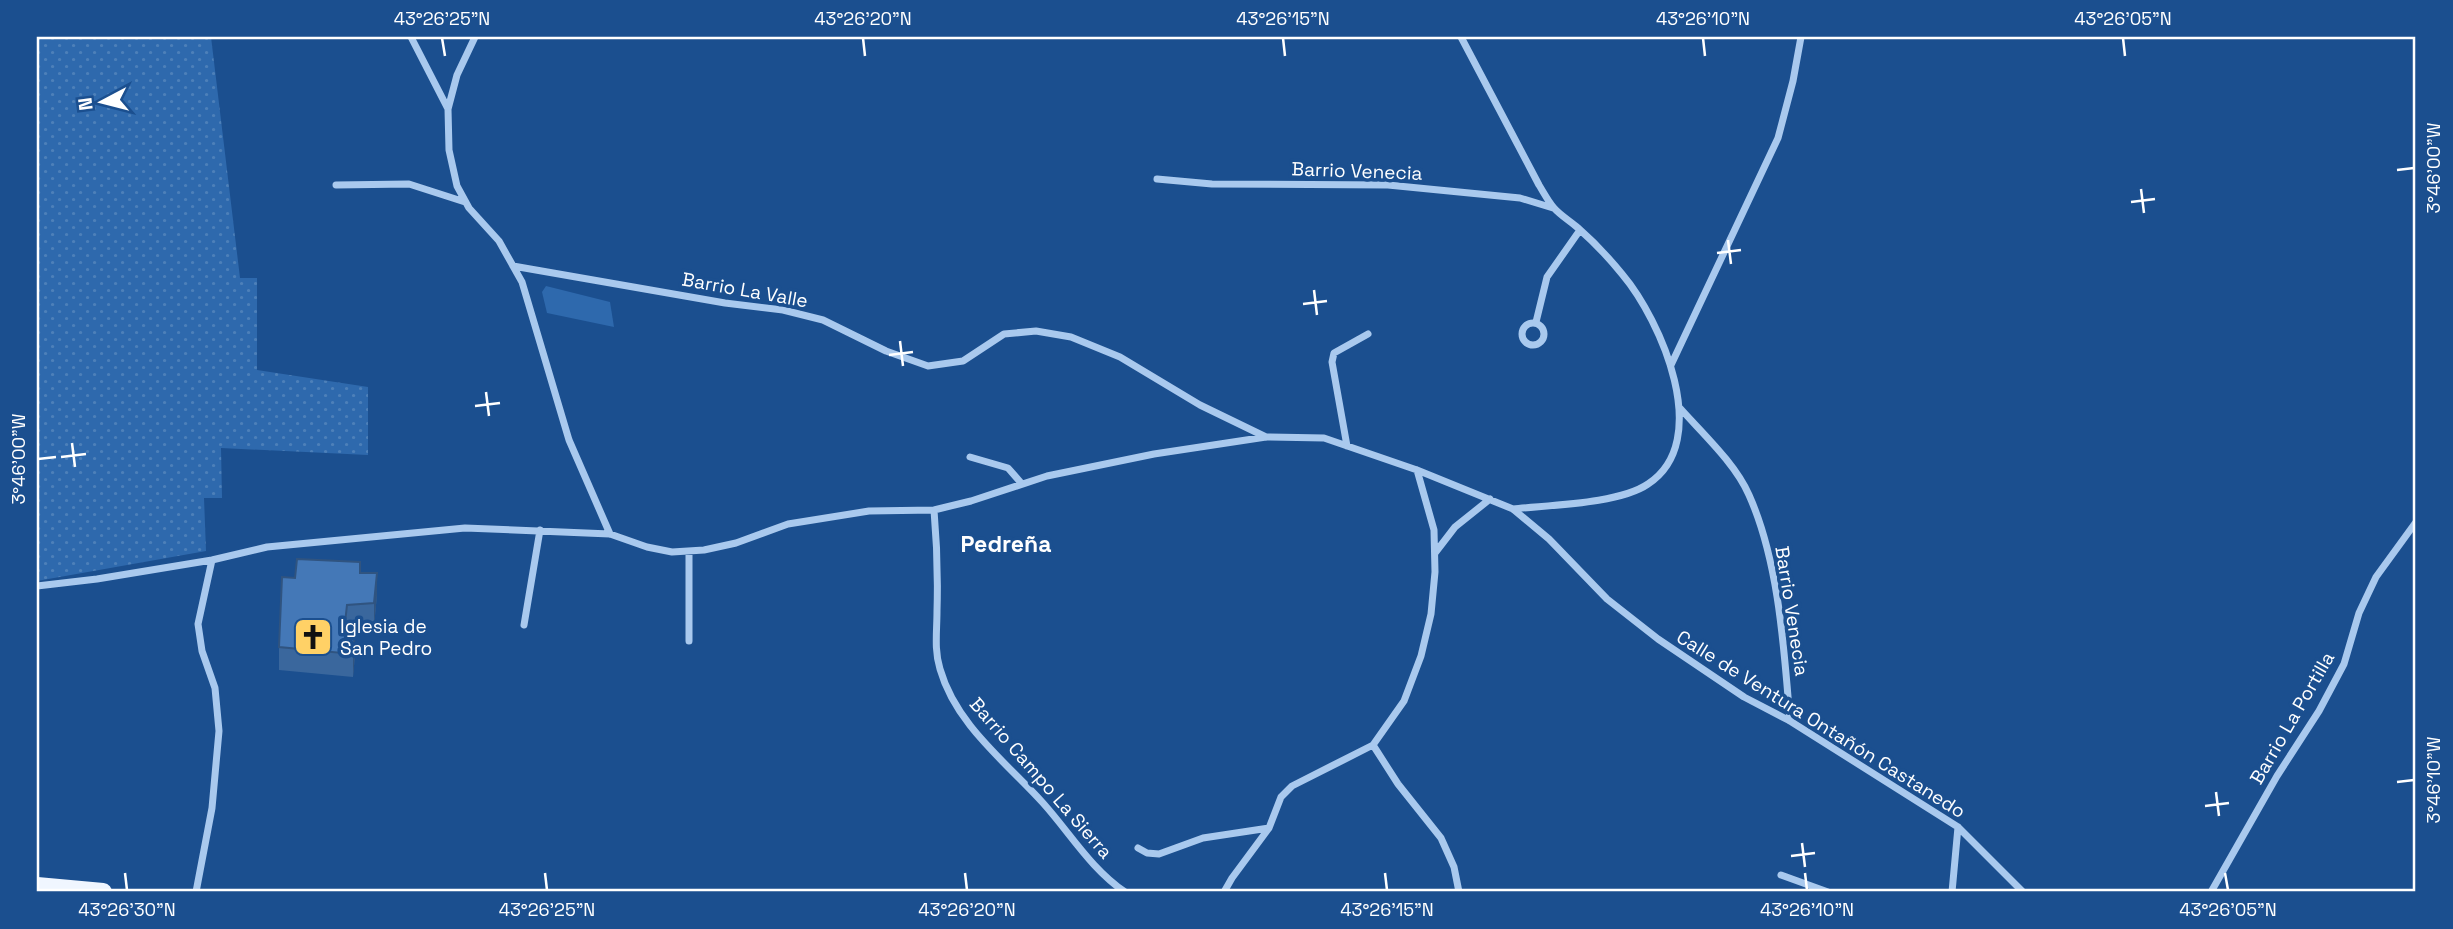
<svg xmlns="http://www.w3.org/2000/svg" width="2453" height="929" viewBox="0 0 2453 929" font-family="'Space Grotesk',sans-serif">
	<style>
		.grass { fill: url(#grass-dots) }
		.park { fill: #2e69ad }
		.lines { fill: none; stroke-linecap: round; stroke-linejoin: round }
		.minor { stroke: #a9c9ee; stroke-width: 7 }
		.primary { stroke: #f0f6ff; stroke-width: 18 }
		.wall { fill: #3a679d }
		.shaded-wall { fill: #305480 }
		.building { fill: #4478b7; stroke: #305480; stroke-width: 2 }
		.ticks { fill: none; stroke: #fff; stroke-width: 2.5 }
		.labels { text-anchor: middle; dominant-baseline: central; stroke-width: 7; stroke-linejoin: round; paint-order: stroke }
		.street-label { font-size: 19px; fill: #fff; stroke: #1b4f8f }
		.poi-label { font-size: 19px; fill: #fff; stroke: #1b4f8f; text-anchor: start }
		.quarter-label { font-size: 23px; font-weight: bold; fill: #fff; stroke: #1b4f8f }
		.neatline { fill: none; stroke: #fff; stroke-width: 2.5 }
		.ticks-label { font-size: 18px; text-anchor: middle; fill: #fff }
	</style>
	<defs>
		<pattern id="grass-dots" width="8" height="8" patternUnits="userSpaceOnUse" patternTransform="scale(1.75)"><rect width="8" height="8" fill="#2e69ad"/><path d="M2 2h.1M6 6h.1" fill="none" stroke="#4d80b9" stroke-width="1.8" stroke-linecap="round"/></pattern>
	</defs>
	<rect width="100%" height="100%" fill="#1b4f8f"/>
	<path class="grass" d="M37,37H211L240,278H257V370L368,387V455L221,448L222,498H204L206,551L37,581Z"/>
	<path class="park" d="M546,286L610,302L614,327L547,313L542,292Z"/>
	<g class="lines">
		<path class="minor" d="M411,37L448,109
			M475,37L457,75L448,109L449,150L457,186L469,208L499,241L522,282L569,440L610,534
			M1461,37L1539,185C1544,193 1548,201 1554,208C1560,215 1570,221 1578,228C1594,242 1609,258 1622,274C1661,320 1714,441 1648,484C1619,504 1549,505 1513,509
			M1157,179L1212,184L1388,185L1520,198L1553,208
			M336,185L409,184L465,202
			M513,266L725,303L783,310L823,320L886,351L928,366L963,361L1004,334L1036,331L1071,337L1120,357L1200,405L1266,437
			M1536,322L1547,277L1580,230
			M1522 334a11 11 0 1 1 22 0a11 11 0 1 1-22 0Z
			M1671,365L1778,138L1793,81L1801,37
			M1679,407C1702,433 1735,463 1749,495C1779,562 1784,649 1790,721
			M1347,446L1332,362L1334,353L1368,334
			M970,457L1008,468L1022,484
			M934,510C937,544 938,578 937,611C937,631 934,650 940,669C956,725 1006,762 1043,803C1070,833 1091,869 1125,892
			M689,551V641
			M1435,553L1455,527L1490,499
			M37,586L97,579L212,560L267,547L465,528L610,534L647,547L672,552L704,550L736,543L788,524L869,511L934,510L971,501L1047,476L1154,454L1266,437L1324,438L1417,470L1513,509L1549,539L1607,599L1658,639L1744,697L1790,721L1958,827L2023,892
			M524,625L540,530
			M1373,745L1398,784L1441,838L1454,867L1459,892
			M1138,848L1147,853L1159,854L1203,838L1269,828
			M1781,875L1828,892
			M196,892L212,808L219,731L215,688L202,651L198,624L212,560
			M1224,892L1232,878L1269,828L1281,797L1292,786L1373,745L1404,701L1421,656L1431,614L1435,572L1434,530L1417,470
			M1952,892L1958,827
			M2211,892L2277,776L2319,711L2344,664L2359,613L2376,577L2416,522"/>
		<path class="primary" d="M37,886L103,892"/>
	</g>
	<path class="wall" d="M360,573L377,595L374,626L347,627L346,632L355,655L353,677L279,670V647L295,578Z"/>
	<path class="shaded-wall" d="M377,573V595L374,626V603Z
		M355,632V655L353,677V654Z"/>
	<path class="building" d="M297,559L360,562V573H377L374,603L347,605L344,632H355L353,654L279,647L282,577L295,578Z"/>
	<path class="ticks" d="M442,38L445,56M863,38L865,56M1283,38L1285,56M1703,38L1705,56M2123,38L2125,56M2397,170L2414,168M2141,189L2144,213M2131,202L2155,199M1728,240L1731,264M1717,253L1741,250M1314,290L1317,315M1303,304L1327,301M900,341L903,366M889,355L913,352M486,392L489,416M475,406L500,403M72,443L75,467M61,457L86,454M38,459L56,457M2397,782L2414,780M2216,792L2219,816M2205,806L2229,803M1802,843L1805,867M1791,856L1815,853M125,873L127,890M545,873L547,890M965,873L967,890M1385,873L1387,890M1805,873L1807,890M2225,873L2228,890"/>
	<defs>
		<g id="church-square" transform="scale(2.0125)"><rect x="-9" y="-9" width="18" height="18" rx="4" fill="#ffd166" stroke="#1b4f8f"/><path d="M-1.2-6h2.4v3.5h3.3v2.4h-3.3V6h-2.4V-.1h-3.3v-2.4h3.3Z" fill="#111"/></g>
	</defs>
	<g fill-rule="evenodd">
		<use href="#church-square" x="313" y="637"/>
	</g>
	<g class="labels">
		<g class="street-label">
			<text transform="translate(1357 171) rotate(2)">Barrio Venecia</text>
			<text transform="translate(745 290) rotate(10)">Barrio La Valle</text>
			<text transform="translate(1792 611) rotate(81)">Barrio Venecia</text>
			<text transform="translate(2292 718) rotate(-60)">Barrio La Portilla</text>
			<text transform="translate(1821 724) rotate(32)">Calle de Ventura Ontañón Castanedo</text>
			<text transform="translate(1041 778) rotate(49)">Barrio Campo La Sierra</text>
		</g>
		<g class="poi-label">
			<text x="340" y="626">Iglesia de<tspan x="340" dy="22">San Pedro</tspan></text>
		</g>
		<g class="quarter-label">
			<text x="1006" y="544">Pedreña</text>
		</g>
	</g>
	<rect width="2453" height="929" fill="none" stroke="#1b4f8f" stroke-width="77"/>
	<g transform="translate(102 102) rotate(263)" stroke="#1b4f8f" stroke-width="5" paint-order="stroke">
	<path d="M0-5L12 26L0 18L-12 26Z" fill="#ffffff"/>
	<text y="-10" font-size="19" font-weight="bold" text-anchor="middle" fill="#ffffff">N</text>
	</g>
	<rect x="38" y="38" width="2376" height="852" class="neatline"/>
	<g class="ticks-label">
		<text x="442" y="25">43°26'25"N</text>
		<text x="863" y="25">43°26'20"N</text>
		<text x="1283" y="25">43°26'15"N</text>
		<text x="1703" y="25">43°26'10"N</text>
		<text x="2123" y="25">43°26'05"N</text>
		<text transform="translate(2434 168) rotate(-90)" y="6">3°46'00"W</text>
		<text transform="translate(19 459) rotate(-90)" y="6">3°46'00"W</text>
		<text transform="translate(2434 780) rotate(-90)" y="6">3°46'10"W</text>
		<text x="127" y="916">43°26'30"N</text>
		<text x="547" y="916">43°26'25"N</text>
		<text x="967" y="916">43°26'20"N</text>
		<text x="1387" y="916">43°26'15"N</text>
		<text x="1807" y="916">43°26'10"N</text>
		<text x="2228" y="916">43°26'05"N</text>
	</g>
</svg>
